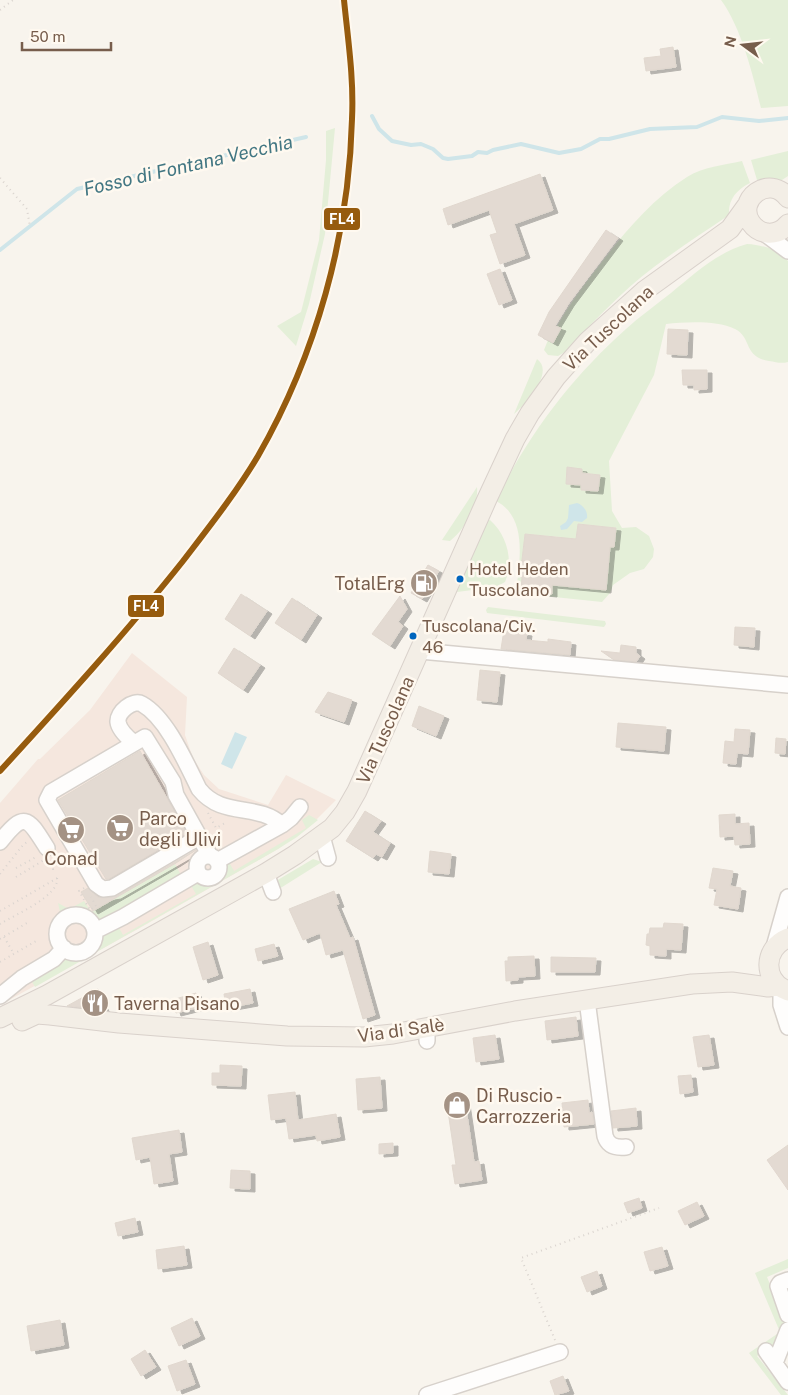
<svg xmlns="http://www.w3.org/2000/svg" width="788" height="1395" viewBox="0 0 788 1395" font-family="'Public Sans',sans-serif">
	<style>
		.commercial { fill: #f5e7de }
		.green { fill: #e4efd8; fill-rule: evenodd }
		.water { fill: #cfe5e9 }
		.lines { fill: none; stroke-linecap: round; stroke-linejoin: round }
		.stream { stroke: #cfe5e9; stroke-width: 4 }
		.building { fill: #e3dad2; stroke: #e1d8cf; filter: url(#shadow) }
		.minor-casing { stroke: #d7d1cb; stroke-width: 18 }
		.major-casing { stroke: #d9d1cb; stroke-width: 21 }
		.path { stroke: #dad4cf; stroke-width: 2; stroke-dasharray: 1 4; stroke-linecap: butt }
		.minor { stroke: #fefdfc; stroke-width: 15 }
		.major { stroke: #f3eee6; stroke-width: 19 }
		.rail-1-casing { stroke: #fff9f0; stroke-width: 10 }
		.rail-1 { stroke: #965b0e; stroke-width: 6 }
		.bus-dot { fill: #0065bd; stroke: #fff9f0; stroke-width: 2 }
		.labels { text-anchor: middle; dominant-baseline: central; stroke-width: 5; stroke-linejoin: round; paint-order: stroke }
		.bus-label { font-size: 17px; fill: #775d4c; stroke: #fff9f0; text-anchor: start }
		.street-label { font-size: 18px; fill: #775d4c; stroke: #fff9f0 }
		.poi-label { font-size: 18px; fill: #775d4c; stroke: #fff9f0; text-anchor: start }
		.water-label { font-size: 19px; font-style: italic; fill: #437783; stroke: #fff9f0 }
		.line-badge { stroke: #fff9f0; stroke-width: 2 }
		.badge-label { font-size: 14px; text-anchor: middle; font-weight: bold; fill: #fff }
	</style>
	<defs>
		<filter id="shadow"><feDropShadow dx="5" dy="3" stdDeviation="0" flood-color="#0004"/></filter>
	</defs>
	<rect width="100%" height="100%" fill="#f8f4ed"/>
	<path class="commercial" d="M132,653L187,697L185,735L193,758L204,775L219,789L268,805L286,775L336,800L310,826L278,849L138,929L0,1005V803L38,759H40L90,710Z"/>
	<path class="green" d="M721,0H788V106L761,108C753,75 741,27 721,0Z
		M335,128L325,234L309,304L296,346L277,326L301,312L319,240L326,160V131Z
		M788,151V176L773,186L764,181L757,180L751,160Z
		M742,161L750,183C736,190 728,200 729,215C704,232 678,249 654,267C621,292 593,322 565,352L558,356L548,355L544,350L548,340L560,329L557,326C569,305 583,286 598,267C624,233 651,200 687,177C703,167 724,165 742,161Z
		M747,244C763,245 777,249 788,261V362C781,364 776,362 769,361C743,357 752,337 735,329C717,320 685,322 666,324L654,375L609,461L612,511L622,528L636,527L649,536L654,549L653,557L644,569L630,573L613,585L610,593L602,602L516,593C519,564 529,518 496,501C527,436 572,377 626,329C640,316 656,305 671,293C694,274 718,252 747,244ZM583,473L599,475L598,491L581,490ZM578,524L616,528L614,547L576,543ZM525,534L560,537L558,554L609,559L606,590L553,580L551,594L521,577Z
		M537,359C555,372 526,404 514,414Z
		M477,487C479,506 464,530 450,541L442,540Z
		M490,520C507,535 514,561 505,582L496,587L457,592L486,521Z
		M488,607L605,621L606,624L604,627L487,613L486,610Z
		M309,815L318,820L297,837L278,849L35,987L31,980L67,959L90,954L103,936L118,926L123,935L196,894L190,884L196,881C204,884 217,887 223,877C225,871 223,867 229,862L234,871L306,828L302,820Z
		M313,859L322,862L279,889L276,881Z
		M175,864L181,875L105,919C96,920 89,915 80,913C73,911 67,916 60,912L58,903L69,909L84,901L91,912Z
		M788,1259V1268L767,1277L787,1326L778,1351L774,1344L757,1356L788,1395H781L749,1353L780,1332L755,1273Z"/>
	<path class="water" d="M577,503C583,505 588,511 587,518L582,522L574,521L567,529L561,530L560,526L566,522L568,518L569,505Z
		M235,732L247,737L232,769L221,764Z"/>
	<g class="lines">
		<path class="stream" d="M372,116L379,129L392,141L411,145L421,144L433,149L443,158L448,159L472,156L478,152L487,153L493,150L521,144L559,153L581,149L600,139H609L650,129L697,127L722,117L759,121L788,118
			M0,250L77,189L306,137"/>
	</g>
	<path class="building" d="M673,47L676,67L646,71L644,58L661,56L660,49Z
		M540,174L553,210L514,224L525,255L500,264L490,235L497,233L489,210L448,225L443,209Z
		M606,230L618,238L569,303L555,326L561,328L553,343L538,335L549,312Z
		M500,269L512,300L499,305L487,274Z
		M668,329L688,330L687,355L667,354Z
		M682,370H707V389L694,390V385H683Z
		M567,467L582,469V473L600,475L598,491L581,490V485L566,484Z
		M578,524L616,528L614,547H610L606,590L552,585V594L521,591L522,577H520L525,534L576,539Z
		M428,565L439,571L422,599L411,593Z
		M241,594L267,611L250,636L225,619Z
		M400,596L407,609L398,622L403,626L390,646L372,634Z
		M292,598L317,615L301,640L275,623Z
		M735,627L755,628L754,647L734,645Z
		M504,630L527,633L526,640L548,642V639L571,642L570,655L501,649Z
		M621,645L636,647V653L640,656L636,662L614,660L601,651L620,653Z
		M234,648L260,665L243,690L218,673Z
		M480,670L500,672L497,702L477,700Z
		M328,692L352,700L344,722L315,712Z
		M419,706L444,716L436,736L412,726Z
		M618,723L666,727L664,751L616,747Z
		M735,729L750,730L748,754L737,753L736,764L723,763L725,741L734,742Z
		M776,738L786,739L785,754L775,753Z
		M140,751L187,833L109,879H106L58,800Z
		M365,811L381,821L373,832L390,843L382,857L376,854L373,858L346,841Z
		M735,814V824L749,823L750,844L735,845L734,836L720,837L719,815Z
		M196,850L176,863L93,911L81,892L88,888L98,897L104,898L116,896Z
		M430,851L451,854L449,874L428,872Z
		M713,868L733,871L730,886L741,888L738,909L714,905L717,889L709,888Z
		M334,891L339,904L336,905L350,938L353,937L375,1015L363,1019L343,950L326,955L320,933L303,940L289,909Z
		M664,923L683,924L681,950L666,949V956L650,955V946L646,945L647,934H649L650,928H663Z
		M208,942L218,975L203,980L193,947Z
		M274,944L278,956L258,961L255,949Z
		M534,956L535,976L518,977V980L506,981L505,961H508V957Z
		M551,957L596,958L595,972H551Z
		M98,989L103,999L100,1001L105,1010L67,1006Z
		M250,989L253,1003L226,1008L224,994Z
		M196,993L200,1007L176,1013L172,1000Z
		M576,1017L578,1036L547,1040L545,1021Z
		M495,1035L499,1059L476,1062L473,1038Z
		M709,1035L714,1065L698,1067L693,1037Z
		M220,1065L242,1066L241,1086L212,1085V1073H220Z
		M691,1075L693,1092L680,1094L678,1076Z
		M380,1077L382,1108L358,1110L356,1079Z
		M295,1092L298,1120L336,1114L340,1137L317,1141L316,1135L289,1139L286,1118L271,1120L268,1095Z
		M464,1095L474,1162L479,1161L482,1180L455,1184L452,1165H456L446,1098Z
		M588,1100L589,1113L592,1112L594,1124L564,1127L562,1103Z
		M636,1108L637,1126L613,1128L611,1111Z
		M179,1130L182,1152L169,1154L173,1181L154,1184L150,1157L136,1160L132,1138Z
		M393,1143V1153L379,1154V1144Z
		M788,1145V1190L767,1160Z
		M231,1170L250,1171V1189L230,1188Z
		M639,1198L642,1208L628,1213L624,1203Z
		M697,1202L704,1216L685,1225L678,1211Z
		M135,1218L138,1232L118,1236L115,1223Z
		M184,1246L187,1265L158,1269L156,1250Z
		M662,1247L668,1266L650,1271L644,1252Z
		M597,1271L602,1286L587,1292L581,1277Z
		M192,1318L200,1336L179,1346L171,1328Z
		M60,1320L64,1345L31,1351L27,1326Z
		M145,1350L156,1367L141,1376L131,1359Z
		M186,1360L195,1384L177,1391L168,1366Z
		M563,1376L569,1391L555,1395L550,1381Z"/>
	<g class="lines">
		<g class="minor-casing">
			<path id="minor" d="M764,233L788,251
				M420,651L788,685
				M134,743C128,738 119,730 118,722C117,712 133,699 142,704C167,718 186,763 199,789C223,819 257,802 282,825
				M322,836L328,858
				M199,837L112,888L103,889L96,884L47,800L51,792L145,737L173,782L176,795L210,856
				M0,842C25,810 28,818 47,848
				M197 867a11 11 0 1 1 22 0a11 11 0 1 1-22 0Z
				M217,861L282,825L291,818L300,807
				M266,873L273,892
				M57 934a19 19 0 1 1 38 0a19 19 0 1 1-38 0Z
				M95,931L123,917L198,873
				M774,947L788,897
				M781,988V1005L788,1027
				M0,996L22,978L54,959L64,948
				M587,1000L605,1136C608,1146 616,1148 626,1147
				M427,1041V1029
				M788,1280L780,1283L778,1286L788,1315
				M766,1351L788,1382
				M775,1363L788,1330
				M427,1395L560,1352"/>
		</g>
		<g class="major-casing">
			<path id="major" d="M788,198C769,173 735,200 751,223C755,229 761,232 767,233C776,234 783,230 788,224
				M788,938C763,948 762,981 788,991
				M0,1018L47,995L266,873L295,855L332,828L345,812L357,791L487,499L515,439L530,413L556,377L588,341L644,291L730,229L748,204
				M22,1021L37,1014L50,1015L119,1023L287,1036L364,1037L393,1034L515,1011L692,984L732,982L768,987L779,986"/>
		</g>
		<path class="path" d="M0,10L13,0
			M0,178L27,209L30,227
			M208,813L216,828L227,822
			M48,860L53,869L54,868
			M16,868L36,857
			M0,874L23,845L27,842
			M16,877L44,860
			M84,888L79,891L90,910L96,906L91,897
			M0,911L59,877
			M0,924C14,915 60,896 57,878
			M4,937L14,954
			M0,939L27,923
			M0,962L38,940
			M555,1340L521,1258L659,1208"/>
		<use href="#minor" class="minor"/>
		<use href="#major" class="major"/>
		<g class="rail-1-casing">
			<path id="rail-1" d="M0,771C63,702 125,634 183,561C209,527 236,493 258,456C316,355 349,236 352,119C354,79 348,40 344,0"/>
		</g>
		<use href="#rail-1" class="rail-1"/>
	</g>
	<defs>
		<g id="fuel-disc" transform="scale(1.4375)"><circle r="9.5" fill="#a49284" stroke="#fff9f0"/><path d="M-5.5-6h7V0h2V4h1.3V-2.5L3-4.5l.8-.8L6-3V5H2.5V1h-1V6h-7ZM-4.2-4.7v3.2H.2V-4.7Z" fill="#fff"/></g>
		<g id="supermarket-disc" transform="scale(1.4375)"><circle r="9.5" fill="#a49284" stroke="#fff9f0"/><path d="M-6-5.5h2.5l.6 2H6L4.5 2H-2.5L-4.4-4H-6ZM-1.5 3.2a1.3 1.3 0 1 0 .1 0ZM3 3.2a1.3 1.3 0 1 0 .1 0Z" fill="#fff"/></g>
		<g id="restaurant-disc" transform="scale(1.4375)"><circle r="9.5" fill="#a49284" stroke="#fff9f0"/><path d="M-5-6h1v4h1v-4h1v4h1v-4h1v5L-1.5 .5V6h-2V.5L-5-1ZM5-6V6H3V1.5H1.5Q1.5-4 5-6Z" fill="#fff"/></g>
		<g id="shop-disc" transform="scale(1.4375)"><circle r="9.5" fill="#a49284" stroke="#fff9f0"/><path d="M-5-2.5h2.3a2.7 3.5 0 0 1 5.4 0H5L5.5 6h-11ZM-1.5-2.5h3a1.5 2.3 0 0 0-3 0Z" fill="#fff"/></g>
	</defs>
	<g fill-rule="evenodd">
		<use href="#fuel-disc" x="424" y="583"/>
		<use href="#supermarket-disc" x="120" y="828"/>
		<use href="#supermarket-disc" x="71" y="830"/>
		<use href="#restaurant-disc" x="95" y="1003"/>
		<use href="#shop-disc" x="457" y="1105"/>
	</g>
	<g class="bus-dot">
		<circle cx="460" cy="579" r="4.5"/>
		<circle cx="413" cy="636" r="4.5"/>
	</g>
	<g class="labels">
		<g class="bus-label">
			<text x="469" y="569">Hotel Heden<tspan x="469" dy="21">Tuscolano</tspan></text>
			<text x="422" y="626">Tuscolana/Civ.<tspan x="422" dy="21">46</tspan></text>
		</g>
		<g class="street-label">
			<text transform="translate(608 328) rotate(-43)">Via Tuscolana</text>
			<text transform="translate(385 730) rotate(-66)">Via Tuscolana</text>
			<text transform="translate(401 1030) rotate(-8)">Via di Salè</text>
		</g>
		<g class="poi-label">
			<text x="405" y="583" text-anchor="end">TotalErg</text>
			<text x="139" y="818">Parco<tspan x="139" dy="21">degli Ulivi</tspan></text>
			<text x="71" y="858" text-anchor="middle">Conad</text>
			<text x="114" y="1003">Taverna Pisano</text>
			<text x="476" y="1095">Di Ruscio -<tspan x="476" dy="21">Carrozzeria</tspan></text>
		</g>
		<g class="water-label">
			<text transform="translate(188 165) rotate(-13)">Fosso di Fontana Vecchia</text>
		</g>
	</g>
	<g class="line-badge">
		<rect x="323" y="207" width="38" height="24" rx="5" fill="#965b0e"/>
		<rect x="127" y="594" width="38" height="24" rx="5" fill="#965b0e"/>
	</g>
	<g class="badge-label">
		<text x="342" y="224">FL4</text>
		<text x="146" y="611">FL4</text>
	</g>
	<g transform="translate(743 45) rotate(285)" stroke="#fff9f0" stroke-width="4" paint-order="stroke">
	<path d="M0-4L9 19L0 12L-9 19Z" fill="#775d4c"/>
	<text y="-8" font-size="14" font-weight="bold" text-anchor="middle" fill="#775d4c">N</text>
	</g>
	<path d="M22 42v8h89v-8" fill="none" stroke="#775d4c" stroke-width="2.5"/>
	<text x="30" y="42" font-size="15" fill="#775d4c" stroke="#fff9f0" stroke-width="4" paint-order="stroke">50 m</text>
</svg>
